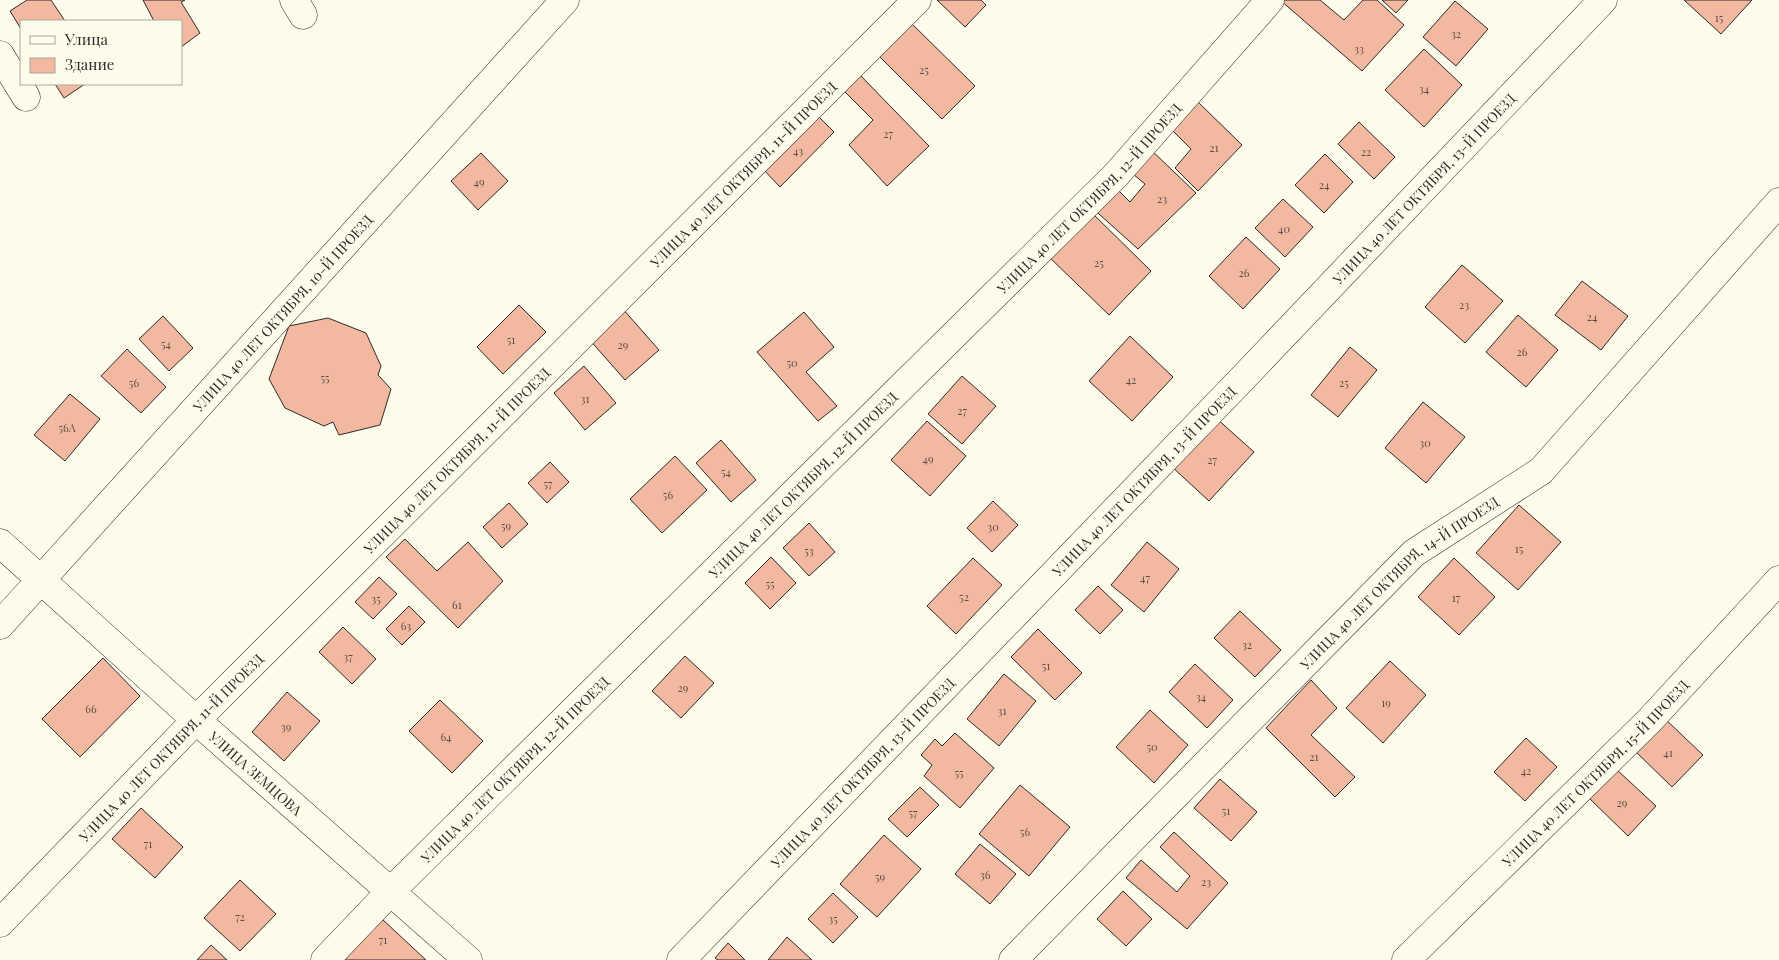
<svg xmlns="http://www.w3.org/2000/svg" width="1779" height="960" viewBox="0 0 1779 960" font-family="'Playfair Display',serif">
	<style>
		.building { fill: #f2b8a0; stroke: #2b2b2b }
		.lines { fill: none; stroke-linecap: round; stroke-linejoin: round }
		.minor-casing { stroke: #2b2b2b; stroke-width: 29 }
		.minor { stroke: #fdfbea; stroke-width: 28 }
		.labels { text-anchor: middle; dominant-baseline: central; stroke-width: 4; stroke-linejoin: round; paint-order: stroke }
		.number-label { font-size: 11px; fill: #5d4e48 }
		.street-label { font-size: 14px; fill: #2b2b2b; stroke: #fdfbea }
	</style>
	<rect width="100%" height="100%" fill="#fdfbea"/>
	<path class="building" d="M27,0H51L65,21H21V29L10,11Z
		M143,0H185L181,2L200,33L181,47V21H154Z
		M937,0H981L986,5L965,27Z
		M1280,0H1320L1344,20L1363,0H1377L1404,25L1362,71Z
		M1382,0H1408L1396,13Z
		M1684,0H1752L1721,34Z
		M1455,1L1488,29L1456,66L1423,37Z
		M906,18L975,86L942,119L874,51Z
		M1424,49L1462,85L1424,127L1385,90Z
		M860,75L929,146L887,186L849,145L873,120L843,90Z
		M55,84H85L64,98Z
		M1196,100L1242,145L1198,191L1175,168L1191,149L1171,129Z
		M816,114L834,132L780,187L762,168Z
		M1359,122L1395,157L1374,179L1338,144Z
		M1147,146L1196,193L1138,249L1090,206L1112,184L1130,202L1145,184L1127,169Z
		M481,153L508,181L478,210L451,181Z
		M1325,154L1353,182L1324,213L1295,185Z
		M1283,199L1313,227L1285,257L1255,228Z
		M1088,209L1151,271L1109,315L1046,254Z
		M1246,237L1280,269L1243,309L1209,276Z
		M1462,265L1503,301L1465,343L1425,307Z
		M1582,281L1628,316L1601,350L1555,315Z
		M519,305L546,332L503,374L477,347Z
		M622,308L659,350L625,380L588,338Z
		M804,312L834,347L806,372L837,406L818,421L757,352Z
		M1518,315L1558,350L1526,387L1486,352Z
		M163,316L193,348L169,371L139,339Z
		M328,318L366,333L381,366L378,375L391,389L380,425L339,435L333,422L324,426L285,408L269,379L289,326Z
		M1130,336L1173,377L1132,421L1089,381Z
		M1350,347L1377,370L1338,417L1311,395Z
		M127,349L166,387L141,413L101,376Z
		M584,366L616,403L585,430L554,393Z
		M962,376L996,406L962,444L928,414Z
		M70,394L100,419L65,461L34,435Z
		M1423,402L1465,437L1426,483L1385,448Z
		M1215,417L1254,452L1209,501L1171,466Z
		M927,421L966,456L930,496L891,460Z
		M721,440L756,480L731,502L696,463Z
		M675,456L707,490L662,533L630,499Z
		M550,462L569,482L547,503L528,483Z
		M993,501L1018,525L992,552L967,528Z
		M509,503L528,524L502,548L483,527Z
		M1519,505L1561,542L1518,590L1476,553Z
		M809,523L835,552L809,576L783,548Z
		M405,539L437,571L468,542L503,581L458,628L386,557Z
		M1147,542L1179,569L1144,612L1111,585Z
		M771,557L796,583L770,609L745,583Z
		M973,558L1002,585L956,634L927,606Z
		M1454,558L1495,597L1459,635L1418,597Z
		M379,577L397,594L373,619L355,602Z
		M1098,586L1123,610L1100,634L1075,610Z
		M409,606L425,622L402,645L386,629Z
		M1240,611L1281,650L1255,677L1214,638Z
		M343,627L376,659L352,684L319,652Z
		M1038,629L1082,673L1055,700L1011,657Z
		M685,656L714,683L681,718L652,691Z
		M103,658L140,696L80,757L42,719Z
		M1390,661L1426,695L1383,743L1346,708Z
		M1195,664L1233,700L1207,728L1169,692Z
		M1004,674L1036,701L999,746L967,719Z
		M1311,680L1337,708L1311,735L1355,777L1335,797L1266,728Z
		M287,692L320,721L284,761L252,732Z
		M440,700L483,741L452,773L409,731Z
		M1150,710L1188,745L1154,783L1116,747Z
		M1663,717L1703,755L1672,787L1633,749Z
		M955,733L994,768L960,808L924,776L932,765L921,755L935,739L942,746Z
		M1526,738L1557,767L1525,801L1494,772Z
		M1616,769L1656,806L1628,836L1589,798Z
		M1220,779L1257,812L1231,841L1194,808Z
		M1020,785L1070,827L1029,876L979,834Z
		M920,787L939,805L907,837L888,819Z
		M141,808L183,847L155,878L112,839Z
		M1174,832L1228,883L1187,929L1126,878L1141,860L1177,892L1190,876L1160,847Z
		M884,835L921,869L877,917L840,884Z
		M980,844L1016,874L990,904L955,874Z
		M240,880L276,914L240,951L204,918Z
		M1123,891L1152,919L1126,946L1097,919Z
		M833,893L858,917L833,943L808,919Z
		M382,919L426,960H344Z
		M787,937L812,960H768Z
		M728,943L745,960H718L715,958Z
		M211,945L227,960H197Z"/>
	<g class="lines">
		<g class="minor-casing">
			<g id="minor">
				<path d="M294,0L303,15"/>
				<path d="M0,55L26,97"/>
				<path id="s1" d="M0,543L196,720L468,960"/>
				<path id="s2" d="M0,625L565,0"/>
				<path id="s3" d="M0,923L196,720L917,0"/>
				<path id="s4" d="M325,960L391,891L1116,175L1270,0"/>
				<path id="s5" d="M681,960L1241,380L1603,0"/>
				<path id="s6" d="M1013,960L1414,553L1541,471L1779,202"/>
				<path id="s7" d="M1406,960L1649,721L1779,580"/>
			</g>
		</g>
		<use href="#minor" class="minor"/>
	</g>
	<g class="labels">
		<g class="number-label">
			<text x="1719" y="17">15</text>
			<text x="1456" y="33">32</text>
			<text x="1359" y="48">33</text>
			<text x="924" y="69">25</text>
			<text x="1424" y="88">34</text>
			<text x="888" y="133">27</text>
			<text x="1214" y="147">21</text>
			<text x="798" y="150">43</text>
			<text x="1366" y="151">22</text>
			<text x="479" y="181">49</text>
			<text x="1324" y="184">24</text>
			<text x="1162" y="198">23</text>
			<text x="1284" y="228">40</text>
			<text x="1099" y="262">25</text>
			<text x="1244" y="272">26</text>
			<text x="1464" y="304">23</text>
			<text x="1592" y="316">24</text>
			<text x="511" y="339">51</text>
			<text x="166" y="343">54</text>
			<text x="623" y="344">29</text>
			<text x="1522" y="351">26</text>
			<text x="792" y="362">50</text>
			<text x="325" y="377">55</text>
			<text x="1131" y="379">42</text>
			<text x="134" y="382">56</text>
			<text x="1344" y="382">25</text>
			<text x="585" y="398">31</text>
			<text x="962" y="410">27</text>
			<text x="67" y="427">56А</text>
			<text x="1425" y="442">30</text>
			<text x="928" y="458">49</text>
			<text x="1212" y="459">27</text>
			<text x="726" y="471">54</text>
			<text x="548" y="483">57</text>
			<text x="668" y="494">56</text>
			<text x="506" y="525">59</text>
			<text x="993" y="526">30</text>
			<text x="1519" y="548">15</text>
			<text x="809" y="550">53</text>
			<text x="1145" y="577">47</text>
			<text x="770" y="583">55</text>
			<text x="964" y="596">52</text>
			<text x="1456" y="597">17</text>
			<text x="376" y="598">35</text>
			<text x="457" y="604">61</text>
			<text x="406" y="625">63</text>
			<text x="1247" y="644">32</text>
			<text x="348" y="656">37</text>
			<text x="1046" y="665">51</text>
			<text x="683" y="687">29</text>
			<text x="1201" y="696">34</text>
			<text x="1386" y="702">19</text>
			<text x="91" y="708">66</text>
			<text x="1002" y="710">31</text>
			<text x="286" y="726">39</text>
			<text x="446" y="736">64</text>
			<text x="1152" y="746">50</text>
			<text x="1668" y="752">41</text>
			<text x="1314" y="756">21</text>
			<text x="1526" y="770">42</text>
			<text x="959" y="772">55</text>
			<text x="1622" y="802">29</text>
			<text x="1226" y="810">51</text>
			<text x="913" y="812">57</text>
			<text x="1025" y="831">56</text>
			<text x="148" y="843">71</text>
			<text x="985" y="874">36</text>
			<text x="880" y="876">59</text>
			<text x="1206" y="881">23</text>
			<text x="240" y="916">72</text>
			<text x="833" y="918">35</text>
			<text x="383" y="939">71</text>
		</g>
		<g class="street-label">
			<text stroke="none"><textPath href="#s3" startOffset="1055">УЛИЦА 40 ЛЕТ ОКТЯБРЯ, 11-Й ПРОЕЗД</textPath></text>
			<text stroke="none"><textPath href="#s5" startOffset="1071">УЛИЦА 40 ЛЕТ ОКТЯБРЯ, 13-Й ПРОЕЗД</textPath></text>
			<text stroke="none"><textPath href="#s4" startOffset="1079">УЛИЦА 40 ЛЕТ ОКТЯБРЯ, 12-Й ПРОЕЗД</textPath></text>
			<text stroke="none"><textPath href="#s2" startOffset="421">УЛИЦА 40 ЛЕТ ОКТЯБРЯ, 10-Й ПРОЕЗД</textPath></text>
			<text stroke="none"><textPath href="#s3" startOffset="650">УЛИЦА 40 ЛЕТ ОКТЯБРЯ, 11-Й ПРОЕЗД</textPath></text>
			<text stroke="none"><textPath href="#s5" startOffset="666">УЛИЦА 40 ЛЕТ ОКТЯБРЯ, 13-Й ПРОЕЗД</textPath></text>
			<text stroke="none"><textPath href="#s4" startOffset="674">УЛИЦА 40 ЛЕТ ОКТЯБРЯ, 12-Й ПРОЕЗД</textPath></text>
			<text stroke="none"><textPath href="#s6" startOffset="541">УЛИЦА 40 ЛЕТ ОКТЯБРЯ, 14-Й ПРОЕЗД</textPath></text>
			<text stroke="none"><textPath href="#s3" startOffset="245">УЛИЦА 40 ЛЕТ ОКТЯБРЯ, 11-Й ПРОЕЗД</textPath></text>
			<text stroke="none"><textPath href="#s4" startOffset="269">УЛИЦА 40 ЛЕТ ОКТЯБРЯ, 12-Й ПРОЕЗД</textPath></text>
			<text stroke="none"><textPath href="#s1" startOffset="344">УЛИЦА ЗЕМЦОВА</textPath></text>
			<text stroke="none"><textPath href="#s7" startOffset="266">УЛИЦА 40 ЛЕТ ОКТЯБРЯ, 15-Й ПРОЕЗД</textPath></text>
			<text stroke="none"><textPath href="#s5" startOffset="261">УЛИЦА 40 ЛЕТ ОКТЯБРЯ, 13-Й ПРОЕЗД</textPath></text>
		</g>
	</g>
	<rect x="20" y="20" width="162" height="65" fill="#fdfbea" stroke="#a9a89e"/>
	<rect x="30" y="36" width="25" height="8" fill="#fdfbea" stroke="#a9a89e"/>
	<text x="65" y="45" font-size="15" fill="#2b2b2b">Улица</text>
	<rect x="30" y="58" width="25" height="15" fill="#f2b8a0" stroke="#a9a89e"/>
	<text x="65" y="70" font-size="15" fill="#2b2b2b">Здание</text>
</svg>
